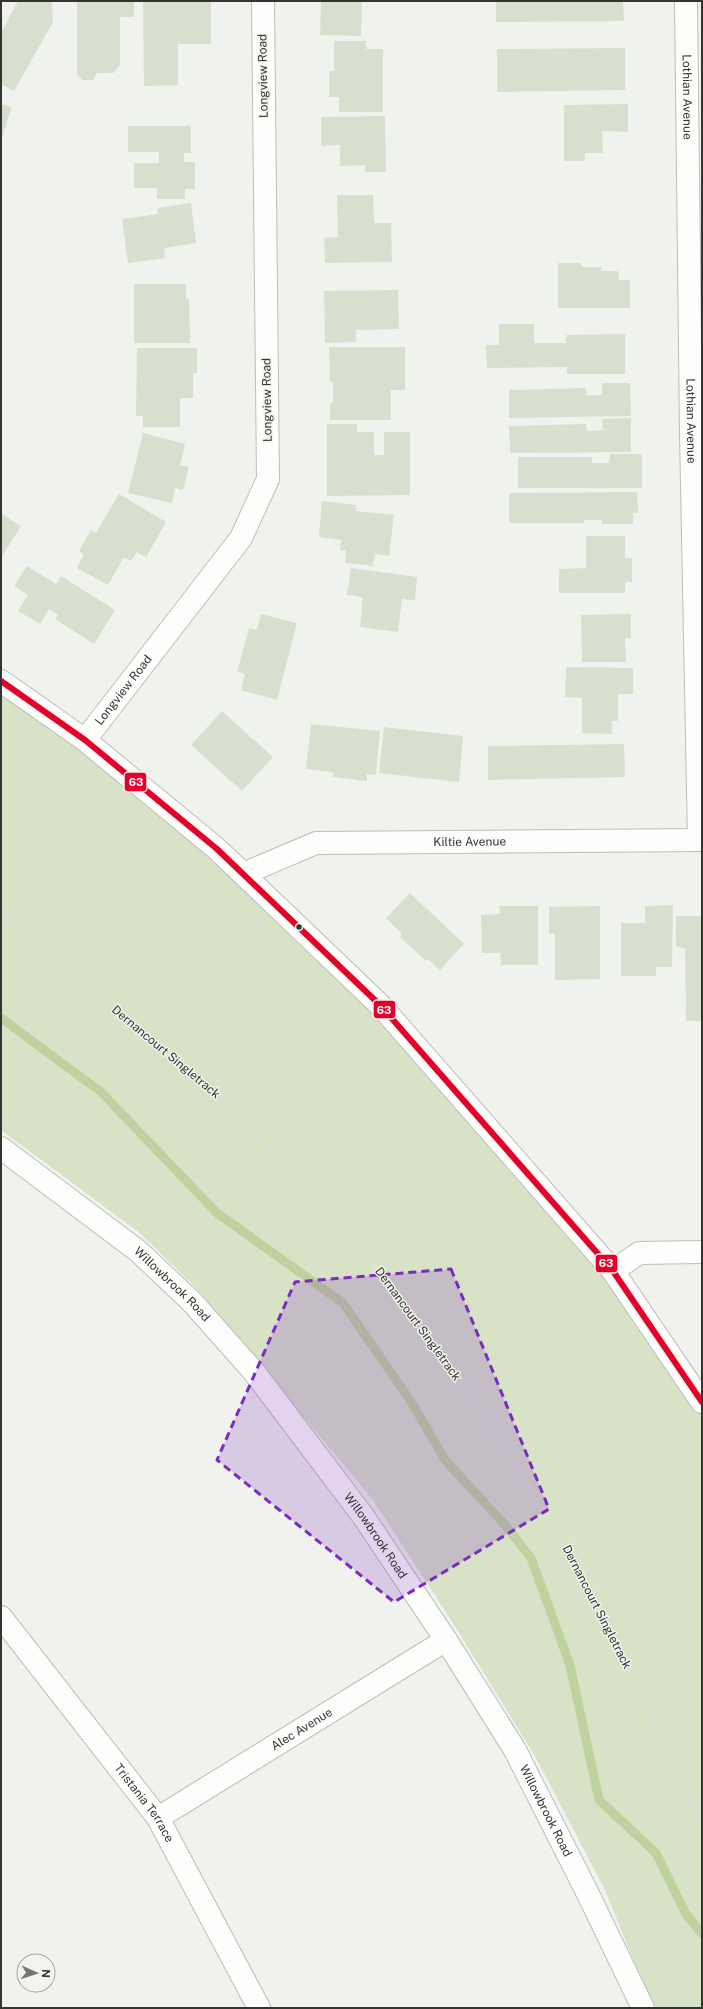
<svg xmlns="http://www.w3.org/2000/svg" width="703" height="2009" viewBox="0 0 703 2009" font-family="'Public Sans',sans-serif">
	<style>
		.green { fill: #d7e2c7 }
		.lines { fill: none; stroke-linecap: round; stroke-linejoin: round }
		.stream { stroke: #bed29e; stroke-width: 9 }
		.building { fill: #d8dfce }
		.minor-casing { stroke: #bdbebb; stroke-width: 24 }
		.path { stroke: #dedede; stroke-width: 2.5; stroke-dasharray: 3 2; stroke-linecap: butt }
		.minor { stroke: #fdfdfc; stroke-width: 22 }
		.bus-1-casing { stroke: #f1f4ec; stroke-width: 9 }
		.bus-1 { stroke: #e4002b; stroke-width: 6 }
		.marked { fill: #7b2cbf; fill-opacity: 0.2; stroke: #7b2cbf; stroke-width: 3; stroke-dasharray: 8 5; stroke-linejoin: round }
		.bus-dot { fill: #343532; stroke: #f1f4ec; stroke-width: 1.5 }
		.labels { text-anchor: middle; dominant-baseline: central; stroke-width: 3; stroke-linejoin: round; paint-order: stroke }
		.street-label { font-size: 12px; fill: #343532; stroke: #f1f4ec }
		.line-badge { stroke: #f1f4ec; stroke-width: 1.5 }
		.badge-label { font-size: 11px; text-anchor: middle; font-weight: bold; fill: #fff }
	</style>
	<rect width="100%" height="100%" fill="#f0f2ee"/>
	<path class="green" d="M1,688L243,874L613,1271L702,1402V2008H653L605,1890L535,1756L458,1631L373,1500L198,1290L140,1233L1,1130Z"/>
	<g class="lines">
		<path class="stream" d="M1,1018L101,1092L217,1213L343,1303L412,1403L445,1460L505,1525L531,1558L570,1665L599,1800L656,1853L686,1914L702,1934"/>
	</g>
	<path class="building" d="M18,1H52L53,22L14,91L1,84V33Z
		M77,1H134V17H120V66L113,73H97L93,80H82L77,74Z
		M143,1L211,2V44H178V85L144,86Z
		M321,1H362L361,36L320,35Z
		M496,1H623L624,21L496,22Z
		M334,41H366V49H383V112H339V97H329V71H334Z
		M625,48V90L497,92V49Z
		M1,104L12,107L1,140Z
		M628,104V132L602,131L603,153H585V161H564V105Z
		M385,116L386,172H365V165L340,166V145L321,146V117Z
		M128,126H191V153H184V162H195V189H185V199H157V188H134V163H159V152H128Z
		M337,195H373L374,223H391L392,262L325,263L324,238L338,237Z
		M191,203L196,243L164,248L165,258L128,263L122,219L158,214L157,208Z
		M558,263H581V267H601V271H618L619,280H630V308H558Z
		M134,284H186V299H189L190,343H134Z
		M398,290L399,329L356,330V342L325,343L324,291Z
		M499,324H534V343H566V335L625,334V374H567V367L487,368L486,345H499Z
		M329,347H405V390H391V420H330V403H333V382H330Z
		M137,348H197V373H193V398H180V427H143V416H136Z
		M602,383H630L631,416L509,418V390L586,388V395H602Z
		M631,418V452L510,453L509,426L586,424L587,431L603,430L602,419Z
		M327,424H357V432H374V455H384V432H410V495L327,496Z
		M143,433L185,444L180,465L189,467L183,490L175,488L172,503L128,493Z
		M610,454H642V488H518V457H592V463H609Z
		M637,492L638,513H633V524H602V520H584V523H509V493Z
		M119,494L166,522L146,557L137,552L131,561L124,557L108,585L77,568L84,554L79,551L91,530L96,533Z
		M322,501L356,505V511L394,515L389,556L375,554L373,566L345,563L346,551L340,550L341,540L319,537Z
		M1,514L21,526L1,558Z
		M586,536H625V558H632V582H625V593H559V569L586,568Z
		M27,566L56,584L61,576L115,610L94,644L55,619L58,615L49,609L40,624L18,611L28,595L14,586Z
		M351,568L417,577L415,600L402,599L398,632L360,627L363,597L347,595Z
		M261,614L297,623L277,700L241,690L245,674L237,672L249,628L257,630Z
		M631,614V638H625L626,662H582L581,615Z
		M566,667L633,668V694H618V721H612V734L582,733V698L565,697Z
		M222,711L273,757L242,791L191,745Z
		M311,724L380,731L376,775L367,774V781L333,777V772L306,769Z
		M384,727L463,736L459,782L379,773Z
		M624,744L625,777L488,780V746Z
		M410,893L464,944L440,970L428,959L426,961L400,937L402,934L386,918Z
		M673,905L672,967H656V976H621V923H645V906Z
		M499,906H538V965H501L500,953H482L481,915L500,914Z
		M600,906V979L555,980V934H549V907Z
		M676,916H702V1021H686L685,948L676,947Z"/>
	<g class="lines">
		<g class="minor-casing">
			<g id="minor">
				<path id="s1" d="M686,1L691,433L699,840"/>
				<path d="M1,681L85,740L217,849L380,1005L613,1271L702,1402"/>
				<path id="s2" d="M85,740L241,538L268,479L263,1"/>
				<path id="s3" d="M243,874L316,843L702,840"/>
				<path id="s4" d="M1,1148L138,1251L192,1302L254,1372L363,1516L446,1640L515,1750L588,1894L643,2008"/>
				<path d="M613,1271L639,1253L702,1252"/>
				<path id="s5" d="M1,1617L158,1818L259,2008"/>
				<path id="s6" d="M158,1818L446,1640"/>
			</g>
		</g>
		<path class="path" d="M1,920L90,988L208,1084L381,1272L488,1419L581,1571L671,1758L702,1831"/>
		<use href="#minor" class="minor"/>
		<g class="bus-1-casing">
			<path id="bus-1" d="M1,681L85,740L217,849L380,1005L613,1271L702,1402"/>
		</g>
		<use href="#bus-1" class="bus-1"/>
	</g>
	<path class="marked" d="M451,1269L549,1509L394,1602L217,1460L295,1282Z"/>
	<circle class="bus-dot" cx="299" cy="927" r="3.5"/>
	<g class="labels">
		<g class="street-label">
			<text transform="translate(263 76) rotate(-91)">Longview Road</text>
			<text stroke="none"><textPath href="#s1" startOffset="96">Lothian Avenue</textPath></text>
			<text transform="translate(267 400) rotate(-91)">Longview Road</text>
			<text stroke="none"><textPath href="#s1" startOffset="420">Lothian Avenue</textPath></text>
			<text stroke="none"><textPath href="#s2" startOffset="63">Longview Road</textPath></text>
			<text stroke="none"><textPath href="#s3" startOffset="233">Kiltie Avenue</textPath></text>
			<text transform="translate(166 1052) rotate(40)">Dernancourt Singletrack</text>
			<text stroke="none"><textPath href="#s4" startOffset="219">Willowbrook Road</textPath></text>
			<text transform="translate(418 1324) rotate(54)">Dernancourt Singletrack</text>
			<text stroke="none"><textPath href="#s4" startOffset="543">Willowbrook Road</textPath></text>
			<text transform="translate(597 1607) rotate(63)">Dernancourt Singletrack</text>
			<text stroke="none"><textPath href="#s6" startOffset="169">Alec Avenue</textPath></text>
			<text stroke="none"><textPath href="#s5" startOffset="235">Tristania Terrace</textPath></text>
			<text stroke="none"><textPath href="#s4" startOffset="867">Willowbrook Road</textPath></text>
		</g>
	</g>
	<g class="line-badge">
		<rect x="124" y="772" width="23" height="20" rx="4" fill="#e4002b"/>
		<rect x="373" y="1000" width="23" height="19" rx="4" fill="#e4002b"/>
		<rect x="595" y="1254" width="23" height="19" rx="4" fill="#e4002b"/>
	</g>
	<g class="badge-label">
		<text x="136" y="786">63</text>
		<text x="384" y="1014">63</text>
		<text x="606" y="1267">63</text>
	</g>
	<rect width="703" height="2009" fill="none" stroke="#343532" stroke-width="4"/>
	<g transform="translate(36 1973) rotate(93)"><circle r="19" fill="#f1f4ec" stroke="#a5a8a2"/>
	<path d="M0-3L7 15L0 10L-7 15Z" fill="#767774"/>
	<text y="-6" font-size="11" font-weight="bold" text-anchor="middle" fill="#343532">N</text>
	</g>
</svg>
